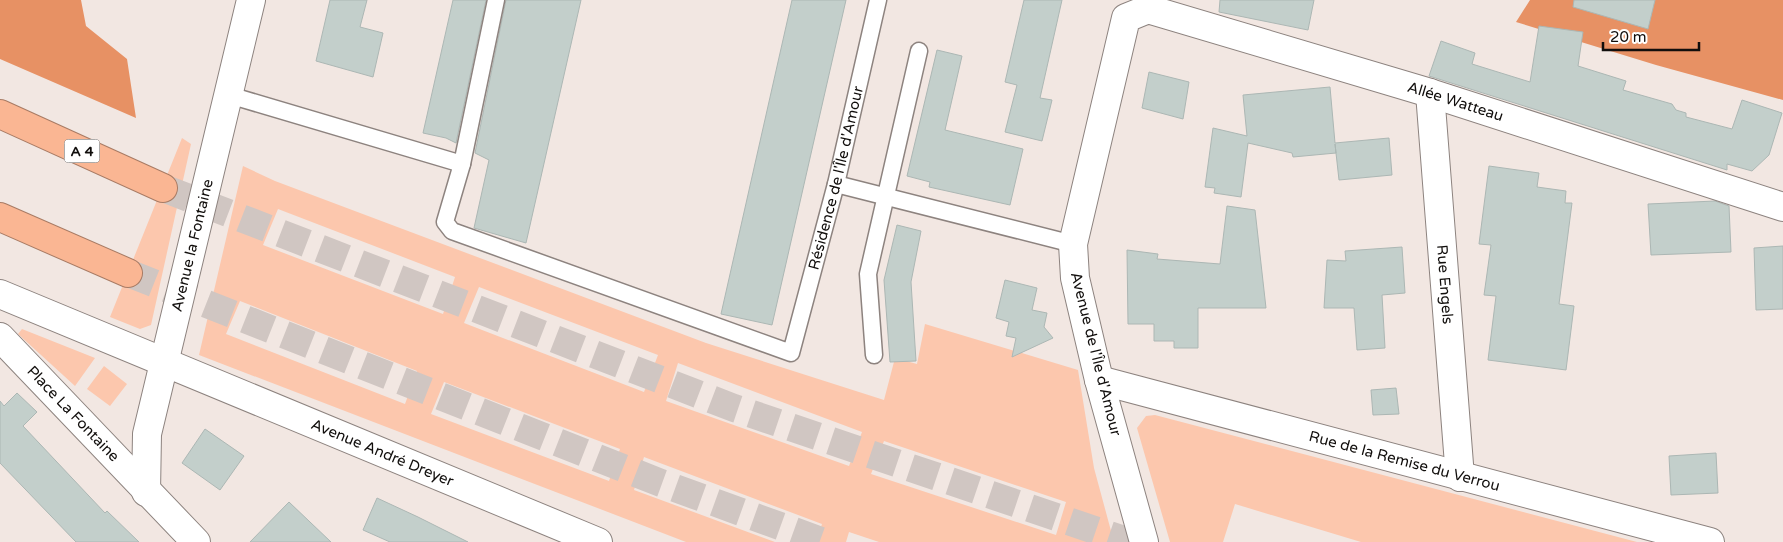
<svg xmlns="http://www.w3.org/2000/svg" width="1783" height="542" viewBox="0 0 1783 542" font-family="'Varela Round',sans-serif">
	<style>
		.green { fill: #fcc7ad; fill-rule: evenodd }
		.forest { fill: #e79164 }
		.building { fill: #c3cfcb; stroke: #acb7b4 }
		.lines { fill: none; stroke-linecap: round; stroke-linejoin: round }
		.highway-tunnel { stroke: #d0c6c2; stroke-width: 28; stroke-dasharray: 28 14; stroke-linecap: butt }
		.lane-casing { stroke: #8d837f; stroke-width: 19 }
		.street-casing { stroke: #8d837f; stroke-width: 30 }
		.highway-casing { stroke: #a87b64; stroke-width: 30 }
		.lane { stroke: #fff; stroke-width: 16 }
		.street { stroke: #fff; stroke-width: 28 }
		.highway { stroke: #fab693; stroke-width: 28 }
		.labels { text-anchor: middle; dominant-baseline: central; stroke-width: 4; stroke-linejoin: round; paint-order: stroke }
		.shield { fill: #fff; stroke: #585655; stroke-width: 1 }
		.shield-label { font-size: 14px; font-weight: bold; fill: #110e0c }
		.street-label { font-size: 15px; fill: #110e0c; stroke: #fff }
	</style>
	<rect width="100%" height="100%" fill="#f2e7e2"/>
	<path class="green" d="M182,138L191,144L151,325L140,329L110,317Z
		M243,166L275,181L706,343L884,400L895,358L917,364L925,324L1078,370L1094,468L1114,542H879L849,532L846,542H816L822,524L644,457L634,490L775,542H686L199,355ZM278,209L455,277L443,314L263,245ZM479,287L658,355L644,392L464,323ZM240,301L417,371L405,404L226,334ZM678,363L862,432L849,466L666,401ZM444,382L620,449L609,481L431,414ZM884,441L1066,502L1056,535L871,474Z
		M22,329L95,358L75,386L18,334Z
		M104,366L127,384L110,406L87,389Z
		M1155,415L1637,542H1361L1235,504L1223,542H1170L1137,428L1146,416Z"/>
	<path class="forest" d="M0,0H81L86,26L127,59L136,118L0,59Z
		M1530,0H1783V100L1656,65L1516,22Z"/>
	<path class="building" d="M330,0H367L360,27L383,33L373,77L316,61Z
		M453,0H486L456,143L446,138L423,133Z
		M506,0H581L526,243L474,228L489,160L475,153Z
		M792,0H846L772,325L721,314Z
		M1024,0H1062L1040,98L1052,100L1042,141L1005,132L1017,85L1005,82Z
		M1220,0H1314L1308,30L1219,12Z
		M1574,0H1655L1648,29L1573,7Z
		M1539,26L1583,32L1578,66L1626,81L1623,90L1672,104L1676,110L1686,113V117L1732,129L1742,100L1782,113L1769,155L1752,171L1727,164V170L1429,76L1441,41L1475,53L1472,64L1530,82Z
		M937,50L962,56L945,130L1023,149L1010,205L929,187L930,182L907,176Z
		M1149,72L1189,82L1183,119L1142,108Z
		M1330,87L1335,143L1389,138L1392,175L1339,180L1335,144L1336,153L1293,157L1292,153L1248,143L1241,197L1214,193L1215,188L1205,187L1213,128L1247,136L1243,95Z
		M1489,166L1539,173L1537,187L1566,191L1565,203H1572L1559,304L1574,306L1566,370L1488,360L1496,296L1484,295L1491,245L1479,244Z
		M1715,201L1729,206L1731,252L1651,255L1648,204Z
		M1227,206L1255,210L1266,308H1198V348H1174V341H1154V324H1128L1127,250L1158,254L1157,259L1220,264Z
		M897,225L921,231L911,282L916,361L890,362L884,280Z
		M1783,246V309L1756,310L1754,248Z
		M1402,247L1405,293L1382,295L1385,348L1357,350L1354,308H1324L1327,260L1346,261L1345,251Z
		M1005,280L1037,288L1032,310L1047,313L1044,327L1053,338L1012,357L1016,338L1006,336L1009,322L996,318Z
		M1396,388L1399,414L1373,415L1371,390Z
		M17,393L37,412L23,426L105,513L107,511L139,542H76L0,463V401L4,406Z
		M205,429L244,456L220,490L182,463Z
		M1716,453L1718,493L1671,495L1669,456Z
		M377,498L418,517L468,542H390L363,530Z
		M289,502L331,542H250Z"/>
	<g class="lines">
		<path class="highway-tunnel" d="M163,188L734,408L1130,542
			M128,273L661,483L824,542"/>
		<g class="lane-casing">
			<g id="lane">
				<path id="s1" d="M229,95L462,164L445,222L452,231L791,353L836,184L878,0"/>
				<path d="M462,164L496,0"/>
				<path d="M836,184L1073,244"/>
				<path d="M874,355L868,274L919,51"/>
			</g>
		</g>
		<g class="street-casing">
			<g id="street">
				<path id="s2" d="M1430,93L1460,477"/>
				<path id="s3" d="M0,294L598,542"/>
				<path id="s4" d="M0,337L196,542"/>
				<path id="s5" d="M1099,380L1710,542"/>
				<path id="s6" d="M146,492L147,434L251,0"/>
				<path id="s7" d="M1144,542L1099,380L1075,278L1073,244L1126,18L1148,9L1430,93L1783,207"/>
			</g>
		</g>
		<g class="highway-casing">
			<path id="highway" d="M0,114L163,188
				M0,217L128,273"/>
		</g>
		<use href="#lane" class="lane"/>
		<use href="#street" class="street"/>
		<use href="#highway" class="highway"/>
	</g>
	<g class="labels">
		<rect class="shield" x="64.5" y="139.5" width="35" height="23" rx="4"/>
		<g class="shield-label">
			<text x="82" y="151">A 4</text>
		</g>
		<g class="street-label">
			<text stroke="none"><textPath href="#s7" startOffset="884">Allée Watteau</textPath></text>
			<text stroke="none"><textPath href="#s1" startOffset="856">Résidence de l'Île d'Amour</textPath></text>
			<text stroke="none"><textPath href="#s6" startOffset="252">Avenue la Fontaine</textPath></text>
			<text stroke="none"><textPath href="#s2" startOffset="192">Rue Engels</textPath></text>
			<text transform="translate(1096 354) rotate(76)">Avenue de l'Île d'Amour</text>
			<text stroke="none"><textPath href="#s4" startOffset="106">Place La Fontaine</textPath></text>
			<text stroke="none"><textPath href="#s3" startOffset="414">Avenue André Dreyer</textPath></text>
			<text stroke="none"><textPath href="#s5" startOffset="316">Rue de la Remise du Verrou</textPath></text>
		</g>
	</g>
	<path d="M1603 42v8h96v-8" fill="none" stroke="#110e0c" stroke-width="2.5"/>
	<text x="1610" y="42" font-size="15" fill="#110e0c" stroke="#ffffff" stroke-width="4" paint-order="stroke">20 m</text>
</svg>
